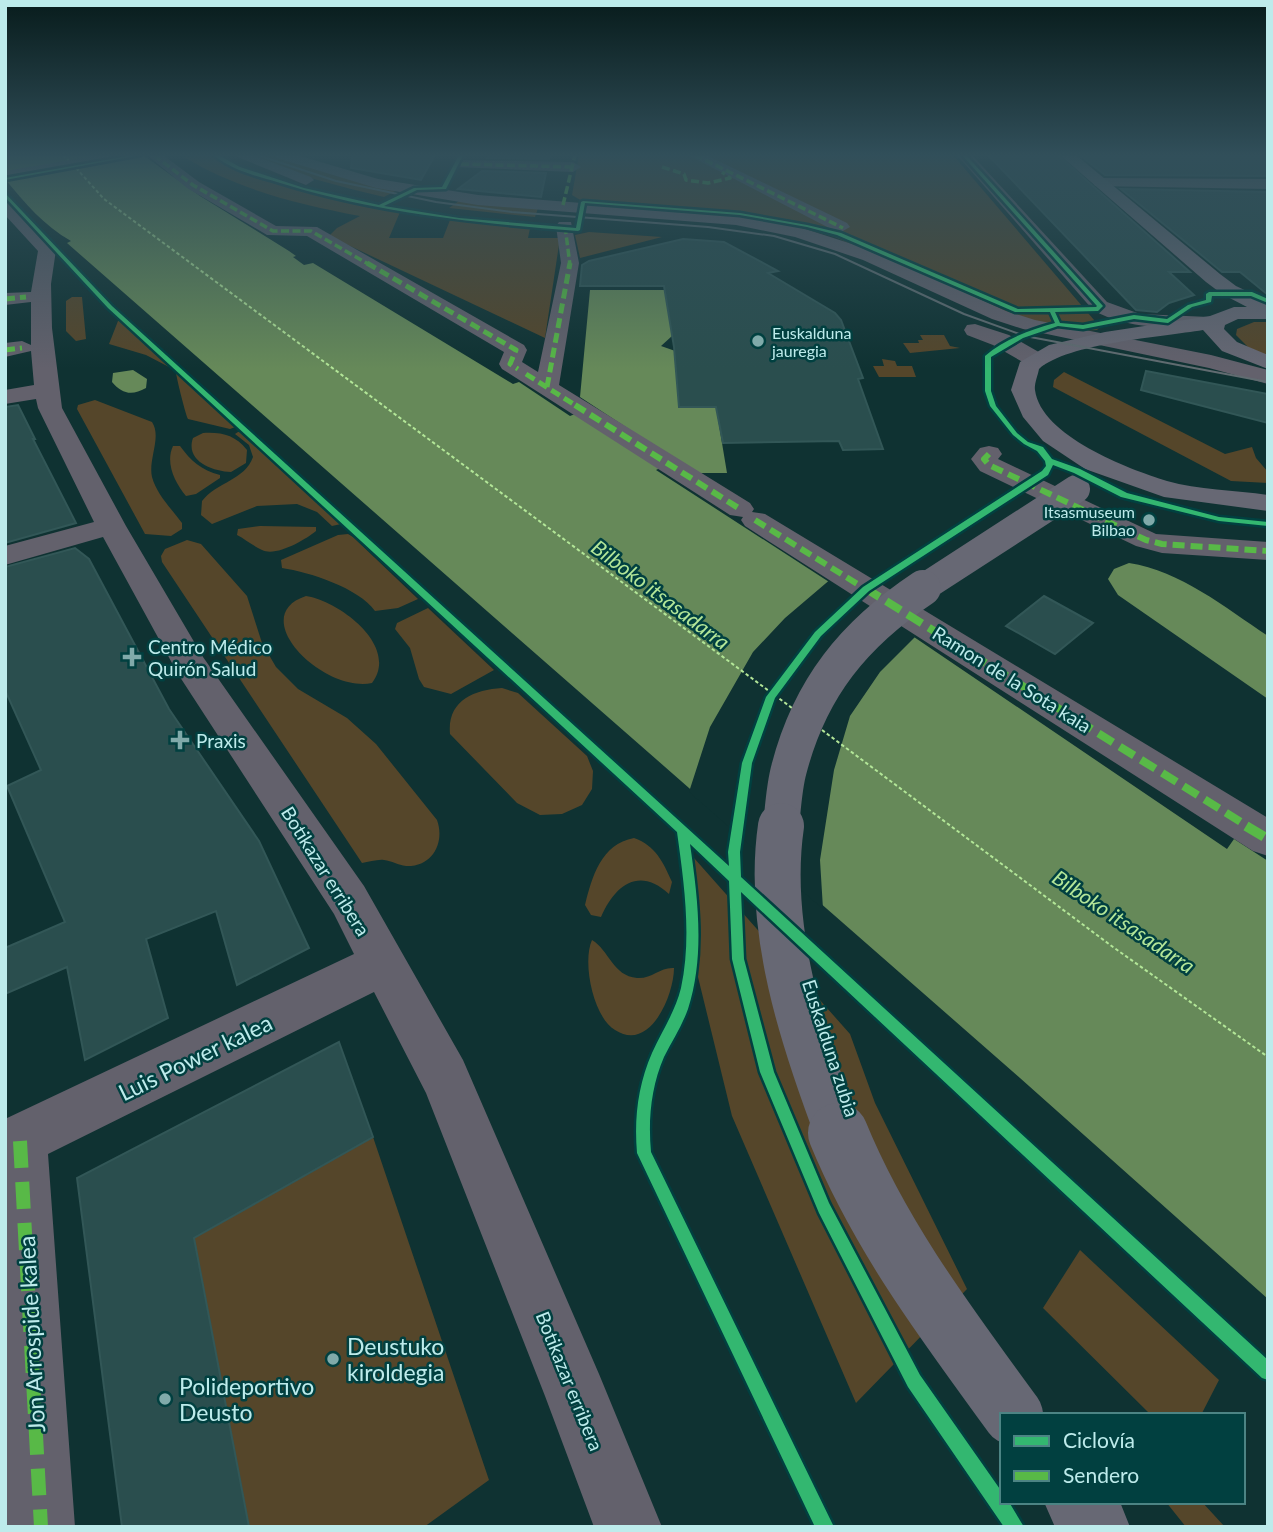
<svg xmlns="http://www.w3.org/2000/svg" width="1273" height="1532" viewBox="0 0 1273 1532" font-family="Lato,sans-serif">
	<style>
		.green { fill: #55462a }
		.water { fill: #668959 }
		.pier { fill: #0f3232 }
		.lines { fill: none; stroke-linecap: round; stroke-linejoin: round }
		.ferry { stroke: #b3e698; stroke-width: 2; stroke-dasharray: 3.5 2.5; stroke-linecap: butt }
		.building { fill: #2a4e4e; stroke: #325757; stroke-width: 2 }
		.minor { fill: #63616c; fill-rule: evenodd }
		.major { fill: #676874; fill-rule: evenodd }
		.tram { stroke: #616c71; stroke-width: 2 }
		.major-bridge-far3 { stroke: #676874; stroke-width: 28 }
		.major-bridge-far2 { stroke: #676874; stroke-width: 36 }
		.major-bridge-far1 { stroke: #676874; stroke-width: 46 }
		.major-bridge { stroke: #676874; stroke-width: 60 }
		.quiet-far5 { stroke: #58b947; stroke-width: 3.5; stroke-dasharray: 8 3.5; stroke-linecap: butt }
		.quiet-far4 { stroke: #58b947; stroke-width: 5; stroke-dasharray: 10 5; stroke-linecap: butt }
		.quiet-far3 { stroke: #58b947; stroke-width: 6; stroke-dasharray: 12 6; stroke-linecap: butt }
		.quiet-far2 { stroke: #58b947; stroke-width: 8; stroke-dasharray: 17 8; stroke-linecap: butt }
		.quiet-far1 { stroke: #58b947; stroke-width: 10; stroke-dasharray: 21 10; stroke-linecap: butt }
		.quiet { stroke: #58b947; stroke-width: 14; stroke-dasharray: 27 14; stroke-linecap: butt }
		.cycleway-casing { stroke: #014040; stroke-width: 5 }
		.cycleway { fill: #33b770; fill-rule: evenodd }
		.poi-dot { fill: #80aaaa; stroke: #014040; stroke-width: 2.5 }
		.labels { text-anchor: middle; dominant-baseline: central; stroke-width: 5; stroke-linejoin: round; paint-order: stroke }
		.far-poi-label { font-size: 16px; fill: #bdebeb; stroke: #014040; text-anchor: start }
		.poi-label { font-size: 19px; fill: #bdebeb; stroke: #014040; text-anchor: start }
		.street-label { font-size: 19px; fill: #bdebeb; stroke: #014040 }
		.water-label { font-size: 21px; font-style: italic; fill: #b3e698; stroke: #014040 }
		.near-street-label { font-size: 23px; fill: #bdebeb; stroke: #014040 }
		.near-poi-label { font-size: 23px; fill: #bdebeb; stroke: #014040; text-anchor: start }
	</style>
	<rect width="100%" height="100%" fill="#0f3232"/>
	<path class="green" d="M212,155C260,187 344,200 400,212L389,238H443L450,220L530,228L528,238H560L545,338L329,236L337,228L360,216C297,204 239,190 184,157Z
		M254,155H276L399,189L384,197L351,189L288,172Z
		M579,155H953L1100,327L1097,330L1077,331L1010,315L835,237L742,212L582,201L572,195Z
		M459,201L538,208L535,217L449,208Z
		M589,232L662,237L580,258L575,235Z
		M72,297H82L86,339L76,341L66,331V301Z
		M122,319L172,364L169,367L146,355L109,344L118,321Z
		M1254,322H1268V356L1250,349L1236,335L1237,329Z
		M920,335H944L950,346L960,348L910,353L903,343H919L918,340H923Z
		M882,359L895,361L897,366H912L916,377H879L873,366H884Z
		M179,372L238,426L230,429L188,419C186,416 177,380 176,373Z
		M1064,372L1225,454L1252,447L1256,458L1268,472V483L1231,481L1053,387L1054,380Z
		M95,400L152,422C162,437 148,459 152,477C157,495 171,508 182,523V529L171,536L145,534L77,409L78,405Z
		M238,432H246L342,520L341,524L332,526L317,512L297,504L257,506L212,524L201,515L202,501C217,482 245,480 253,457L249,445L235,434Z
		M203,433C222,432 235,435 247,450L246,463L231,472C212,471 185,461 193,438Z
		M173,446H180C191,461 201,470 220,475V478L196,494L186,496C175,483 165,463 173,446Z
		M260,526L316,527V531C305,540 276,557 262,550C253,546 245,539 237,535L238,529Z
		M348,534L353,537L418,599L398,608L375,611C359,588 309,572 282,568L281,560L338,535Z
		M187,540L201,544L247,596L262,643L276,667L298,689L347,718L376,744L437,820C445,842 433,867 406,866C398,865 392,861 384,860C378,859 369,862 362,863L162,562L161,556L165,549Z
		M306,596C339,601 400,646 372,683C323,693 245,616 306,596Z
		M428,608L494,670L451,694L424,687L419,679L410,648L395,629L397,623Z
		M502,688L518,693L587,756L593,771L592,789L582,805L562,814L540,815L517,803L450,734C447,701 473,690 502,688Z
		M634,838C656,846 663,862 672,882L669,894C639,866 615,885 601,917L591,915L585,905C592,877 601,844 634,838Z
		M694,858L850,1034L875,1103L967,1289L856,1403L732,1116L698,977Z
		M592,940C609,950 613,976 637,978C652,979 660,967 674,968C674,995 650,1053 615,1030C593,1017 582,962 592,940Z
		M373,1137L489,1480L424,1527H249L194,1238Z
		M1080,1250L1219,1380L1201,1415H1151L1043,1308Z
		M1166,1502H1202L1225,1527H1186Z"/>
	<path class="water" d="M5,155H143L200,196L289,251L296,256L293,257L304,265L313,263L513,384L519,382L570,416L575,414L660,468L656,470L914,637L1227,849L1234,839L1268,861V1299L1020,1078L67,243L71,241C44,226 25,203 5,179Z
		M590,290H674L672,336L661,346L681,353L677,379L679,407H716L727,473H696L580,397Z
		M133,370L147,379L146,388C132,396 122,394 112,382L113,373Z
		M1129,563C1181,571 1224,607 1268,636V699L1118,595L1108,579L1114,569Z"/>
	<path class="pier" d="M832,578L917,635L880,672L850,716L834,770L820,860L823,909L689,792L710,727L753,652L785,618Z"/>
	<g class="lines">
		<path class="ferry" d="M63,155L70,162
			M76,168L104,199L792,708
			M822,730L1113,947L1268,1057"/>
	</g>
	<path class="building" d="M352,155H435L421,180L351,168Z
		M489,155H550L549,159L487,158Z
		M988,155H1058L1190,272H1169L1194,295L1169,303L1157,312L1136,310Z
		M1080,155H1268V176L1105,175Z
		M482,171L546,173L541,197L458,189Z
		M1121,189L1268,192V295L1240,272H1222Z
		M683,239L724,242L778,271L768,273L835,313L841,320L863,378L858,379L883,449L843,450L839,441L723,443L716,407H679L674,347L664,286H580L582,265L589,261Z
		M1146,371L1268,394V423L1141,390Z
		M18,405L35,439H33L76,523L5,543V407Z
		M75,548L89,559L169,709L259,841L309,948L237,985L216,911L146,939L168,1018L85,1060L67,967L5,994V948L65,922L7,786L41,770L5,690V567Z
		M1044,596L1093,623L1055,654L1006,626Z
		M339,1042L373,1137L194,1238L249,1527H122L77,1178Z"/>
	<g class="lines">
		<path class="minor" d="M147,155H163L199,182L276,226L317,227L524,345L527,350L522,362L538,372L561,263L556,226L559,222H571L579,263L559,385L750,503L754,509L752,512L765,514L1268,818V856L1253,851L745,526L741,520L743,517L730,515L502,369L499,364L504,352L307,236L267,235L187,188Z
			M233,155H253L311,177L314,180L306,185L301,183Z
			M275,155H297L378,179L478,195L736,215L799,227L877,252L1006,311L1035,320L1211,355L1268,370V384L1209,368L1023,329L992,319L863,260L795,237L736,225L478,205L376,188L277,158Z
			M688,155H706L847,223L850,227L841,232L835,231Z
			M957,155H972L1107,302L1140,314L1209,317L1216,319L1220,323L1216,327L1209,329C1168,326 1130,331 1093,310Z
			M461,160L573,162L581,167L573,172L456,167L454,164L456,161Z
			M1101,178L1268,179V189L1095,186L1093,183L1095,180Z
			M5,200L11,201L56,250L51,284L52,328L62,408L126,526L203,657L364,886L463,1060L599,1374L662,1527H594L545,1396L426,1093L374,992L48,1154L75,1527H7L5,1119L354,954L334,914L178,674L103,537L5,565V546L94,522L38,408L36,399L5,404V390L34,385L31,351L5,357V343L22,341L31,345V302L5,305V293L31,292L38,251L5,215Z
			M975,324L1009,335L1044,355L1047,360L1044,365H1028L993,345L967,335L964,330L967,325Z
			M989,446L998,448L1002,454L998,459L1156,534L1268,542V560L1162,553L1136,546L980,471L971,459L980,448Z"/>
		<path class="major" d="M100,155H130L123,159L5,181V171Z
			M1060,155H1076L1220,274L1236,286L1268,301V319H1238L1225,325L1224,329L1237,342L1268,355V369L1222,351L1203,330C1162,337 1068,343 1039,369C1038,375 1034,384 1035,390C1041,436 1128,469 1167,481C1198,490 1235,490 1268,495V511L1164,497L1085,469L1043,441L1023,417L1011,390L1020,362L1049,345L1105,332L1210,316L1234,307H1247L1222,294L1206,282Z
			M1044,1502H1120L1130,1527H1055Z"/>
		<path class="tram" d="M257,155L336,181L436,202L512,212L708,227L774,236L835,254L964,314L1025,336L1268,382"/>
		<path class="major-bridge-far3" d="M920,590L1076,489"/>
		<path class="major-bridge-far2" d="M781,827C783,808 784,787 789,769C810,688 854,634 923,588"/>
		<path class="major-bridge-far1" d="M781,826C766,929 803,1040 839,1135"/>
		<path class="major-bridge" d="M838,1133C880,1236 948,1326 1013,1415"/>
		<path class="quiet-far5" d="M154,155L193,185L273,231H311L370,265
			M695,155L843,228
			M461,164L573,167
			M662,167L684,174L686,180L708,183L730,178L722,172
			M563,205L575,155
			M565,226L570,265"/>
		<path class="quiet-far4" d="M367,263L516,350L510,364L518,369
			M5,299L26,297
			M5,350L22,348
			M526,374L578,407
			M547,387L570,263"/>
		<path class="quiet-far3" d="M575,405L740,509
			M989,454L984,459L989,465L1146,540L1162,544L1268,551
			M755,520L867,590"/>
		<path class="quiet-far2" d="M865,588L1249,827"/>
		<path class="quiet-far1" d="M1246,826L1268,839"/>
		<path class="quiet" d="M20,1141L41,1527"/>
		<g class="cycleway-casing">
			<path id="cycleway" d="M134,155H141L5,180V178Z
				M214,155H218L240,167L304,188L379,205L414,188L442,187L459,155H463L446,189L417,190L384,206L459,218L576,228L581,202L583,201L740,213L807,225L841,233L1018,309L1096,307L1097,306L962,155H966L1103,306L1098,311L1055,312L1060,323L1083,325L1134,315L1167,319L1188,305L1206,300V294L1209,292H1252L1268,299V303L1251,296H1212L1211,302L1192,307L1168,323L1134,319L1083,329L1058,326L1023,338L991,357V391L996,406L1017,433L1028,442L1043,447L1052,459L1080,469L1127,493L1219,517L1268,522V526L1219,521L1121,497L1074,473L1053,465L1048,475L869,591L821,636L775,698L752,763L740,852L741,877L1268,1360V1380L1262,1378L741,892L744,959L774,1072L829,1203L920,1375L1002,1492V1502H1009L1024,1527H1004L908,1387L819,1213L760,1072L732,959L729,881L690,844C698,899 705,956 688,1009C682,1026 672,1041 664,1057C651,1087 648,1120 651,1152L834,1527H815L637,1153C634,1118 638,1085 652,1053C662,1031 675,1012 681,988C692,937 684,883 677,832L108,308L5,197V193L112,306L729,866L728,852L742,763L766,697L815,632L863,587L1042,471L1046,466L1045,461L1037,451L1024,444L1013,435L990,406L985,391V356C1004,339 1030,330 1055,323L1050,312H1015L837,235L807,227L740,215L585,203L580,230L578,231C476,223 375,213 277,182C256,176 231,170 214,155Z"/>
		</g>
		<use href="#cycleway" class="cycleway"/>
	</g>
	<linearGradient id="sky" x2="0" y2="1"><stop stop-color="#081c1c"/><stop offset="0.42" stop-color="#314f5a"/><stop offset="1" stop-color="#314f5a" stop-opacity="0"/></linearGradient>
	<rect width="1273" height="369" fill="url(#sky)"/>
	<g class="poi-dot">
		<circle cx="758" cy="341" r="7"/>
		<circle cx="1149" cy="520" r="7"/>
		<path d="M128.5 646.5h7v7h7v7h-7v7h-7v-7h-7v-7h7z"/>
		<path d="M176.5 729.5h7v7h7v7h-7v7h-7v-7h-7v-7h7z"/>
		<circle cx="333" cy="1359" r="7"/>
		<circle cx="165" cy="1399" r="7"/>
	</g>
	<g class="labels">
		<g class="far-poi-label">
			<text x="772" y="332">Euskalduna<tspan x="772" dy="18">jauregia</tspan></text>
			<text x="1135" y="511" text-anchor="end">Itsasmuseum<tspan x="1135" dy="18">Bilbao</tspan></text>
		</g>
		<g class="poi-label">
			<text x="148" y="646">Centro Médico<tspan x="148" dy="22">Quirón Salud</tspan></text>
			<text x="196" y="740">Praxis</text>
		</g>
		<g class="street-label">
			<text transform="translate(1012 679) rotate(32)">Ramon de la Sota kaia</text>
			<text transform="translate(326 871) rotate(58)">Botikazar erribera</text>
			<text transform="translate(831 1048) rotate(72)">Euskalduna zubia</text>
			<text transform="translate(570 1381) rotate(68)">Botikazar erribera</text>
		</g>
		<g class="water-label">
			<text transform="translate(661 594) rotate(37)">Bilboko itsasadarra</text>
			<text transform="translate(1124 921) rotate(34)">Bilboko itsasadarra</text>
		</g>
		<g class="near-street-label">
			<text transform="translate(195 1057) rotate(-26)">Luis Power kalea</text>
			<text transform="translate(31 1334) rotate(-93)">Jon Arrospide kalea</text>
		</g>
		<g class="near-poi-label">
			<text x="347" y="1346">Deustuko<tspan x="347" dy="26">kiroldegia</tspan></text>
			<text x="179" y="1386">Polideportivo<tspan x="179" dy="26">Deusto</tspan></text>
		</g>
	</g>
	<rect width="1273" height="1532" fill="none" stroke="#bdebeb" stroke-width="14"/>
	<rect x="1000" y="1413" width="245" height="91" fill="#014040" stroke="#4c8484" stroke-width="2"/>
	<rect x="1014" y="1436" width="35" height="10" fill="#33b770" stroke="#4c8484" stroke-width="2"/>
	<text x="1063" y="1448" font-size="21" fill="#bdebeb">Ciclovía</text>
	<rect x="1014" y="1471" width="35" height="10" fill="#58b947" stroke="#4c8484" stroke-width="2"/>
	<text x="1063" y="1483" font-size="21" fill="#bdebeb">Sendero</text>
</svg>
